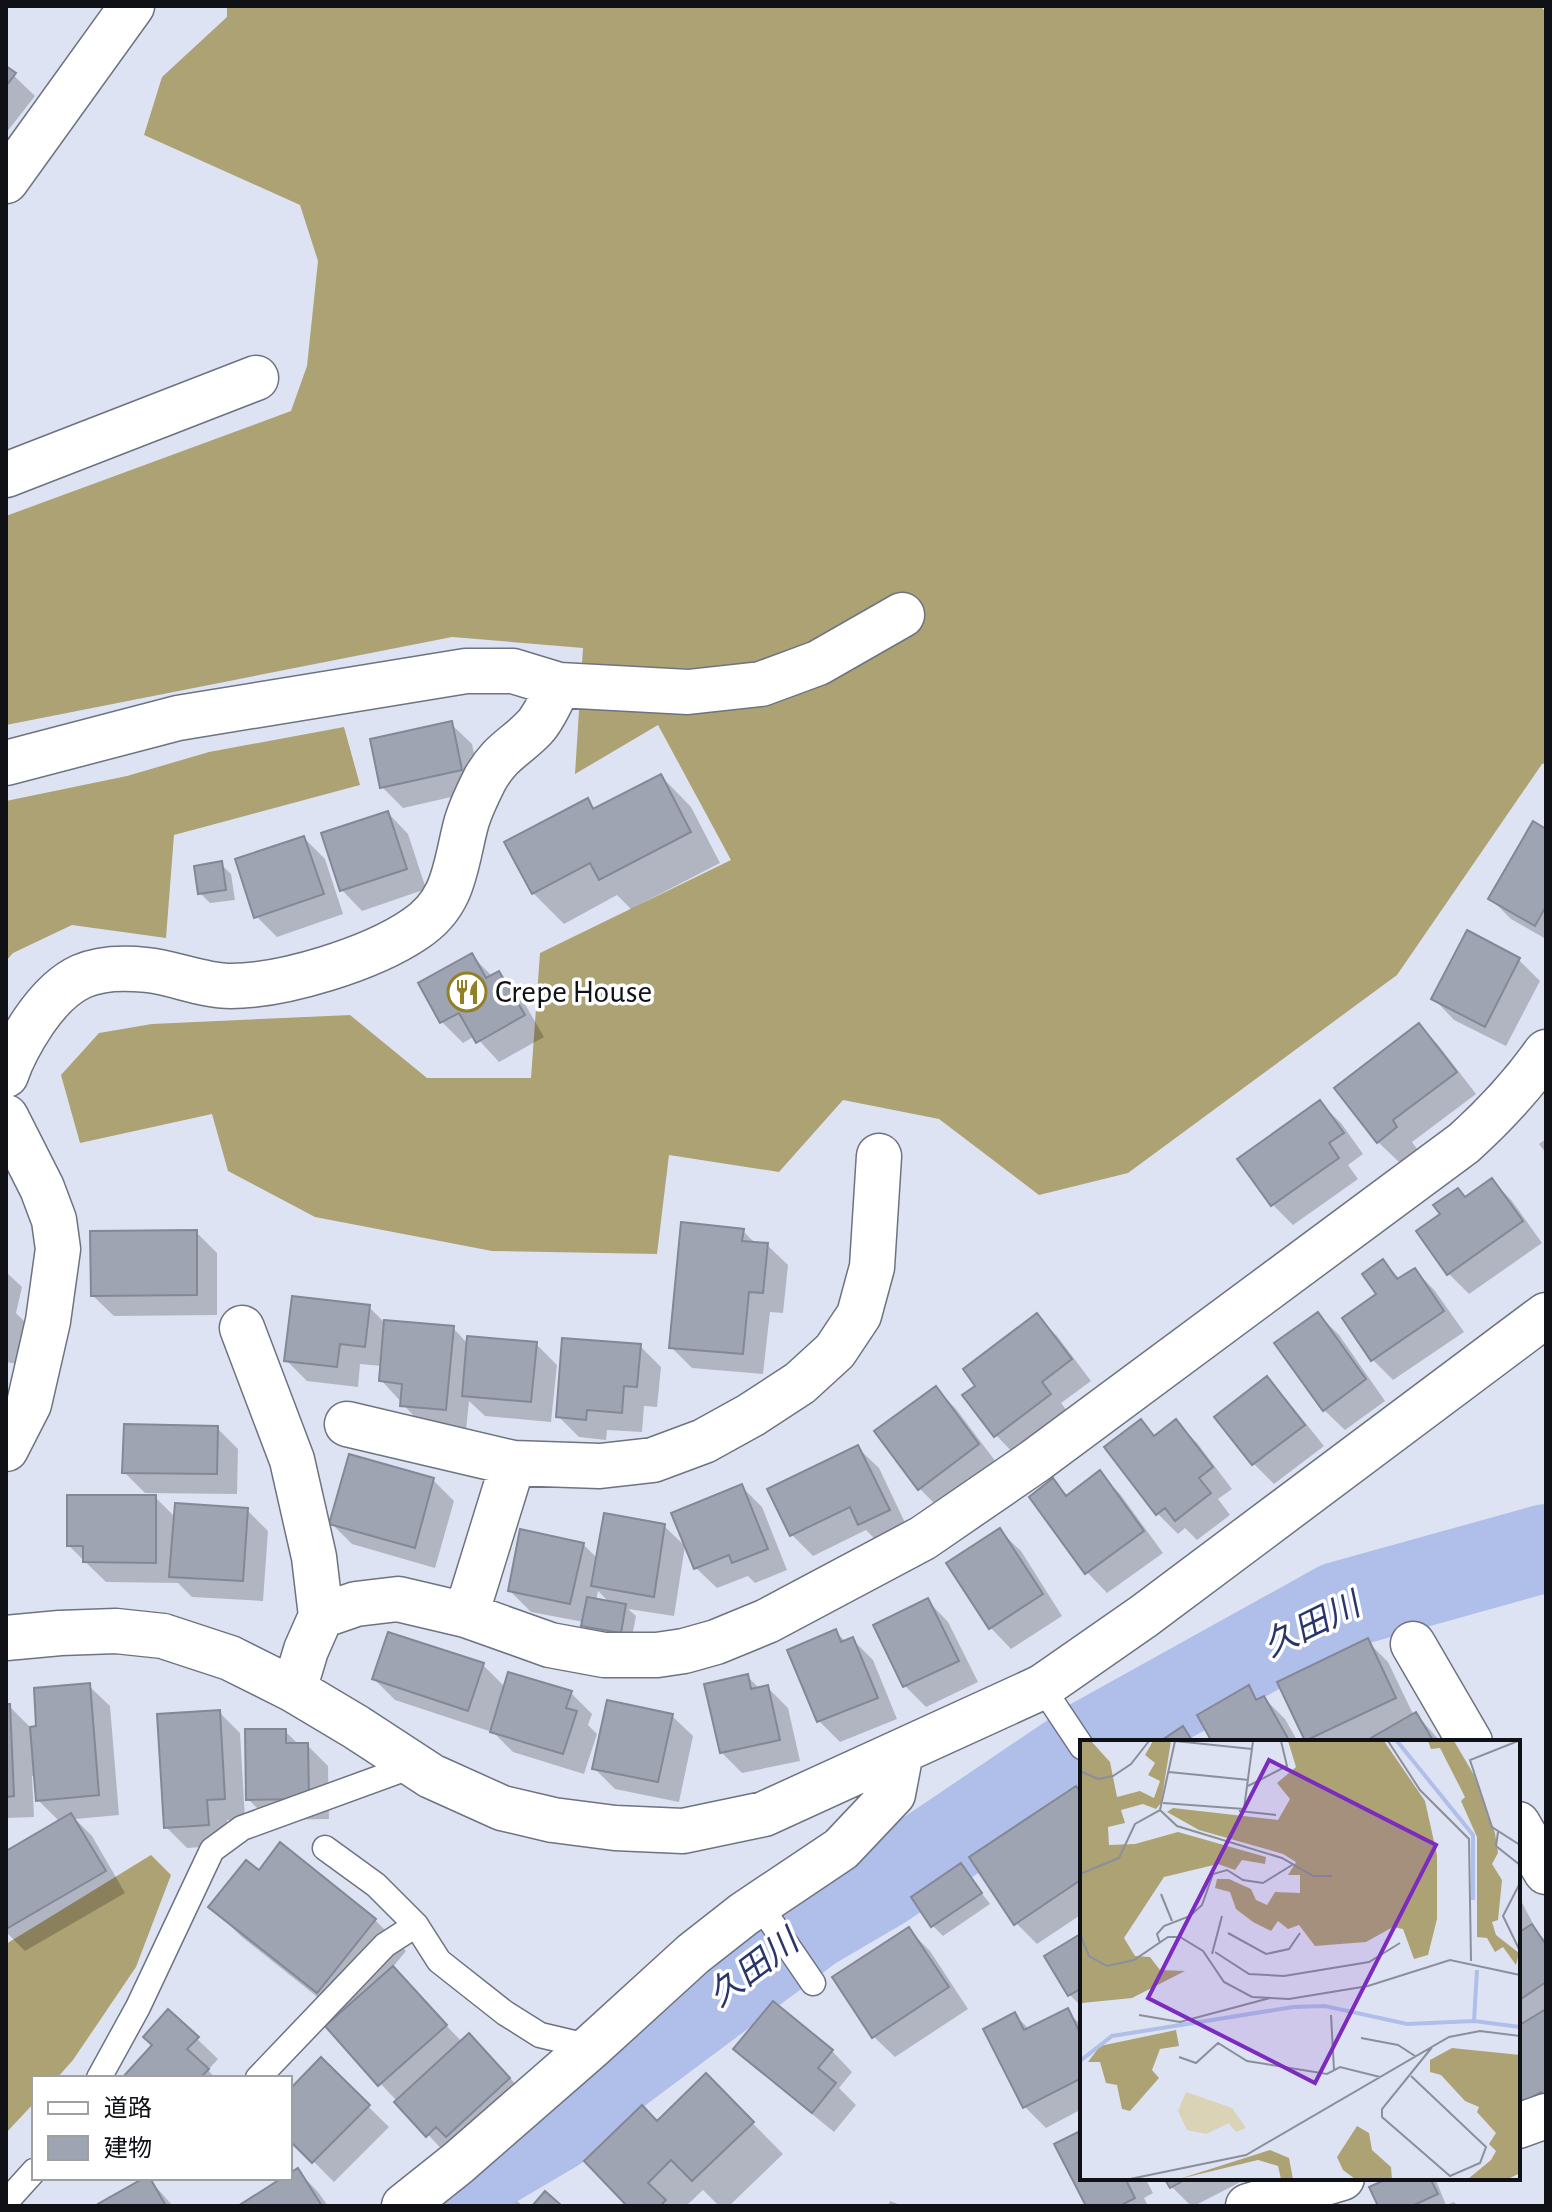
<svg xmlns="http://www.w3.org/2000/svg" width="1552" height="2212" viewBox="0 0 1552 2212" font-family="'Alegreya Sans','Noto Sans JP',sans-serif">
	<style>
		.forest { fill: #ada274 }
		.shadow { fill: #0003; fill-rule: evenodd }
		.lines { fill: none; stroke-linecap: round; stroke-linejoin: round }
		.river { stroke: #b0bfea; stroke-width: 88 }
		.building { fill: #9fa4b3; stroke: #838897; stroke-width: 2 }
		.lane-casing { stroke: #6e7381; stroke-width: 27 }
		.street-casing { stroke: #6e7381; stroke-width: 47 }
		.secondary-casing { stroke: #6e7381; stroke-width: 47 }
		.lane { stroke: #fff; stroke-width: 24 }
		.street { stroke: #fff; stroke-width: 44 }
		.secondary { stroke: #fff; stroke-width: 44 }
		.labels { text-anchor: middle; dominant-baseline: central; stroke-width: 7; stroke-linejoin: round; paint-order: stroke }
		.poi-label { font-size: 32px; fill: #0f1116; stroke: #fff; text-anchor: start }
		.water-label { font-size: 34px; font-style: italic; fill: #29366b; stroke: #fff }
		.inset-river { fill: none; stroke: #b0bfea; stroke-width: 4 }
		.inset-road { fill: none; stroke: #8b8f9b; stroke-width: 2 }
		.view { fill: #7b2cbf; fill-opacity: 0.15; stroke: #7b2cbf; stroke-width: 4 }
		.inset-edge { fill: none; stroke: #0f1116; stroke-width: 4 }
	</style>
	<rect width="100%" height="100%" fill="#dee3f3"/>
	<path class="forest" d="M227,6H1540L1546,12V763L1542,764L1397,975L1128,1173L1039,1195L939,1119L843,1100L779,1172L669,1155L657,1254L492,1251L315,1217L228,1171L212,1114L80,1143L61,1075L99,1033L152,1024L350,1015L427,1078H531L540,953L731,860L658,725L575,774L583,648L452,637L6,725V516L291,411L307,366L318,261L300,205L144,135L162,77L227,17Z
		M344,727L360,785L174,835L166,938L72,925L13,953L6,961V801L127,776L209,752Z
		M151,1855L171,1875L136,1967L73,2060L57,2078H34V2103L6,2133V1944Z"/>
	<path class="shadow" d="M6,68L35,96L6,133Z
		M451,724L472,744L482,790L403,808L382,787Z
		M661,776L691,807L720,863L631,909L617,895L564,924L533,893L587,801L596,810Z
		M388,813L408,834L426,889L362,911L342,890Z
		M1546,831V939L1511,919L1490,898Z
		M304,838L325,859L343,914L277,937L256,916Z
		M221,864L231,874L235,900L210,903L200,893Z
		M1468,933L1519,960L1540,981L1506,1046L1454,1020L1434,999Z
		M471,955L493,977L499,973L519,994L544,1037L499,1062L475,1036L463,1043L442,1022Z
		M1419,1025L1439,1046L1476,1094L1412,1142L1417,1149L1399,1162L1378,1142Z
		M1320,1103L1341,1123L1363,1154L1348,1165L1358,1179L1293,1225L1273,1205Z
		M1546,1139V1153L1539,1144Z
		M1492,1180L1512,1201L1542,1243L1469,1294L1449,1274L1442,1215L1458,1190L1466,1198Z
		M743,1231L756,1244L767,1245L788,1265L783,1313L770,1312L763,1374L692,1368L671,1347Z
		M196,1232L217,1253V1315L114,1316L93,1296Z
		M1383,1262L1401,1280L1415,1270L1435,1291L1464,1332L1393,1380L1373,1360Z
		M6,1272L22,1287L16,1313L30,1327L22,1365L6,1362Z
		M369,1307L384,1322L453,1328L468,1344H536L557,1365L551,1422L485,1416L469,1401L466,1430L423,1426L381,1380L382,1366L360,1364L358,1387L307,1381L286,1360Z
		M1318,1314L1339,1335L1385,1401L1345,1430L1324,1410Z
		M1036,1315L1057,1336L1091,1381L1061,1403L1070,1415L1016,1456L996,1435L978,1386Z
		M640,1346L661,1367L657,1407L644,1406L642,1432L607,1430L606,1440L579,1437L558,1416Z
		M1266,1379L1287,1400L1324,1446L1274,1484L1254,1464L1217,1417Z
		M936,1388L956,1409L999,1466L940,1509L920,1489L877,1431Z
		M1141,1422L1156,1437L1176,1422L1197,1443L1232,1489L1218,1499L1230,1515L1197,1540L1185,1528L1178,1534L1158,1514Z
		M217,1428L238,1449L237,1494L145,1493L124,1472Z
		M858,1448L879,1468L909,1531L881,1545L866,1530L813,1556L792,1535Z
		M1099,1473L1120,1494L1163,1553L1107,1593L1087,1572L1053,1481L1068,1496Z
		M433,1480L454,1501L435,1568L352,1544L332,1524Z
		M741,1486L762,1507L787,1570L755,1583L748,1576L717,1588L696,1568Z
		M155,1497L176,1518L247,1510L268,1531L263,1601L192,1597L178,1583L106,1582L69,1546Z
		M664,1526L685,1546L674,1616L628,1609L636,1616L631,1642L593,1635L583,1625L584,1622L531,1612L510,1591L583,1544L598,1559ZM598,1591L611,1604L596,1601Z
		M1000,1531L1021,1551L1062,1616L1011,1649L991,1628Z
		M928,1601L948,1622L978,1682L926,1707L905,1686L876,1626Z
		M835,1631L846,1642L852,1639L873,1660L897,1719L840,1742L819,1721Z
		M1367,1641L1388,1662L1414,1716L1416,1714L1441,1742H1376L1374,1739L1368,1742H1309L1307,1740Z
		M483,1665L506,1688L571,1693L592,1714L588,1725L597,1734L584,1774L513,1752L490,1729L489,1731L395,1700L374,1679Z
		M747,1676L760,1689L768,1688L788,1708L800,1761L742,1773L721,1752Z
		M89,1686L110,1706L119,1815L75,1819L92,1836L125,1893L25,1951L6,1932V1853L60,1822L38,1800L36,1776H32L34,1817L6,1818V1706H9L30,1727L39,1728Z
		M1249,1688L1261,1700L1264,1698L1285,1719L1298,1742H1215Z
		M219,1712L240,1733L245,1819L227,1820L229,1845L187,1848L166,1827Z
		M672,1716L693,1736L679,1802L615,1789L594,1768Z
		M285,1731L299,1745H307L328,1766L329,1819L269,1820L248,1799Z
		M1082,1794V1914L1037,1944L1016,1923Z
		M961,1866L990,1904L943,1936L933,1926L914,1897Z
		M259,1872L375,1920L406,1951L392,1968L462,2042L490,2056L530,2100L448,2156L328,2027L340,2015L242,1937L211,1907Z
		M1518,1895L1538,1933L1546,1941V2122L1518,2106Z
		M909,1930L930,1951L968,2009L895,2057L874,2037Z
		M1082,1935V2007L1070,1995Z
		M1067,2011L1082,2026V2109L1046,2128L1025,2107L1015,2015L1030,2030Z
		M169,2012L218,2059L208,2070L215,2078H125L155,2046Z
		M736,2049L832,2051L852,2072L839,2088L856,2105L834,2132L757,2069Z
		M321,2060L389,2127L334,2182L290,2138V2091Z
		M706,2076L783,2154L729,2206H719L703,2190L686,2206H630L657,2124Z
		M1082,2132V2178H1145L1153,2193L1144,2198L1148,2206H1088L1057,2145Z
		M298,2171L318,2192L328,2206H242L290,2178Z
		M148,2178L173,2206H102Z
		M1167,2178H1248L1194,2206H1191L1171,2186Z
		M1394,2178H1435L1446,2205L1454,2202L1458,2206H1380Z
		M516,2200L523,2206H510Z
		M890,2201L903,2206H888Z"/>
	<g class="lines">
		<path class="river" d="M1093,1742L1338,1606L1546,1548
			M440,2206L492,2165L555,2128L599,2085L812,1926L882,1885L1082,1750"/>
	</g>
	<path class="building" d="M6,66L16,73L6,86Z
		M452,721L462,770L380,788L370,739Z
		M661,774L691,832L599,880L590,863L532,894L504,842L588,798L593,809Z
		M388,811L407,869L340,891L321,833Z
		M1533,821L1546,829V906L1535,926L1488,899Z
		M304,836L324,894L254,918L235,859Z
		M222,861L226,890L198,894L194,866Z
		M1467,930L1520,958L1485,1027L1431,999Z
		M472,953L486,978L499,971L525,1015L476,1043L459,1013L440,1023L418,983Z
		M1419,1023L1457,1072L1393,1120L1397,1127L1377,1143L1334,1088Z
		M1320,1100L1344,1133L1329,1143L1339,1158L1271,1206L1237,1159Z
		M1492,1178L1523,1221L1447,1275L1416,1231L1440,1214L1433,1205L1458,1188L1465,1197Z
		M681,1222L744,1229L742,1241L768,1243L763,1293L749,1292L743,1354L669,1348Z
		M197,1230V1295L91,1296L90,1231Z
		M1383,1259L1397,1279L1415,1268L1444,1311L1371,1361L1342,1318L1376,1294L1362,1274Z
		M292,1296L370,1305L365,1347L340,1344L337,1367L284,1361Z
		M1318,1312L1366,1379L1323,1411L1274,1343Z
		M1037,1313L1072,1359L1042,1382L1051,1394L994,1437L962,1395L975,1386L963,1369Z
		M384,1320L454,1326L446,1410L400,1406L402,1384L379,1381Z
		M467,1336L537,1342L531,1402L462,1396Z
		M562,1338L641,1344L637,1387L624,1386L622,1413L587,1410L586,1420L556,1417Z
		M1267,1376L1305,1425L1252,1465L1214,1417Z
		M936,1386L979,1444L918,1490L874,1431Z
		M1141,1419L1154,1436L1176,1419L1213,1467L1199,1478L1211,1493L1175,1521L1165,1508L1156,1515L1104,1447Z
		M124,1424L218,1426L217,1474L122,1473Z
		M858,1445L890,1510L858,1525L850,1507L790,1536L767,1489Z
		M349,1454L434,1478L415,1548L329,1524Z
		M1100,1470L1144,1531L1085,1574L1029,1497L1053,1478L1066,1496Z
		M742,1484L768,1549L732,1563L729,1555L694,1569L671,1513Z
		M67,1495H156V1563L83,1562V1546H67Z
		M175,1503L248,1508L243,1581L169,1577Z
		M604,1513L665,1524L654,1597L591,1586Z
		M1000,1528L1043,1594L989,1629L946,1563Z
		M520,1529L584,1543L570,1604L508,1591Z
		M587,1597L626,1604L621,1633L581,1626Z
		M928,1598L959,1661L903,1687L873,1625Z
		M836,1629L841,1642L853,1637L878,1698L817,1722L787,1650Z
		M388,1632L484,1663L468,1711L372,1679Z
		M1368,1638L1396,1698L1305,1741L1277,1682Z
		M508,1672L572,1691L566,1708L577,1711L563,1754L490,1732Z
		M748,1674L751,1689L768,1685L780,1740L720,1753L704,1684Z
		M90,1683L99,1795L36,1801L30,1727L36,1726L34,1688Z
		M1249,1685L1256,1700L1264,1696L1290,1742H1212L1197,1715Z
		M607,1700L673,1714L658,1782L592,1769Z
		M6,1704H10L14,1796L6,1797Z
		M220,1710L225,1799L207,1800L209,1825L164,1828L157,1714Z
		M1416,1712L1434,1742H1373L1371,1738Z
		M1183,1726L1193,1742H1159Z
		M245,1729H286V1743H308L309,1799L246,1800Z
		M1076,1786L1082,1794V1879L1014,1925L969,1857Z
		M71,1813L106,1871L6,1929V1851Z
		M280,1842L376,1919L317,1993L208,1907L246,1860L259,1870Z
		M961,1863L982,1893L931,1927L911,1897Z
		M1532,1924L1546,1945V1982L1518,2001V1933Z
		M909,1927L949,1987L872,2038L832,1977Z
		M1082,1933V1988L1068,1996L1044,1956Z
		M393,1966L447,2025L378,2086L325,2026Z
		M773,2001L833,2050L818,2068L836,2083L812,2113L733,2049Z
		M1068,2008L1082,2037V2078L1023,2108L983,2029L1015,2012L1024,2030Z
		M168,2009L199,2037L187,2049L209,2069L200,2078H122L152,2045L143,2037Z
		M1546,2009V2098L1541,2092L1518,2106V2026Z
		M469,2033L510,2078L446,2137L436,2127L426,2137L394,2102Z
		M321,2057L370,2105L312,2163L290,2141V2089Z
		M706,2073L754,2122L692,2181L671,2160L648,2183L666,2200L660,2206H627L584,2161L642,2105L657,2121Z
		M1082,2130V2178H1125L1135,2198L1120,2206H1086L1054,2144Z
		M298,2168L322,2206H238L282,2178H290V2173Z
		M144,2178H150L166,2206H99L98,2204Z
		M1164,2178H1188L1170,2188Z
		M1389,2178H1430L1438,2194L1412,2206H1378L1369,2187Z
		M545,2191L562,2206H532Z"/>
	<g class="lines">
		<g class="lane-casing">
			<path id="lane" d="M1042,1687L1082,1747
				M325,1848L376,1885L416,1925L439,1961L505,2013L540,2035L591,2047
				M759,1904L813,1983
				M99,2078L138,2007L212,1850L242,1828L415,1765
				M258,2078L385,1945L416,1925
				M6,2202L34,2171"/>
		</g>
		<g class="street-casing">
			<path id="street" d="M6,181L132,6
				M6,475L256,378
				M6,763L178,718L466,671H513L559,685L688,692L761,684L818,663L902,615
				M6,1075C13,1054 22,1039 34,1021C65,976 92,964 147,970C175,973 203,986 231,986C283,986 371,959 415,929C455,903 455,866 466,824C470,809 478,793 485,779C501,751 515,748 535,727C545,716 552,698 559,685
				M6,1117L42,1188L54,1220L58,1249L48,1321L29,1404L6,1449
				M242,1328L292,1460L314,1557L321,1616L306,1650L294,1690
				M347,1424L513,1463L600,1466L653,1460L704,1441L751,1415L800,1383L835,1351L859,1315L872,1267L879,1156
				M466,1615L513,1463
				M321,1616L356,1604L398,1599L466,1615L550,1645L604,1655H657L684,1651L716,1642L767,1621L923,1538L1035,1461L1464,1143C1495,1115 1522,1086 1546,1052
				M6,1638L60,1633L116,1631L163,1636L230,1658L294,1690L356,1727L431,1776L502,1808L553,1820L615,1828L683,1831L764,1814L1042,1687
				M1413,1644L1470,1742
				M1518,1824L1546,1872
				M1518,2126L1546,2116
				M404,2206L458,2163L591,2047L693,1954L744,1914L841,1849L893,1794L901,1752
				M1248,2206L1342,2178"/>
		</g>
		<g class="secondary-casing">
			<path id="secondary" d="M1042,1687L1144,1616L1546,1315"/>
		</g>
		<use href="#lane" class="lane"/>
		<use href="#street" class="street"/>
		<use href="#secondary" class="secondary"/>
	</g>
	<defs>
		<g id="restaurant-ring" transform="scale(2)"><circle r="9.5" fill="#fff" stroke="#927f26" stroke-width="1.5"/><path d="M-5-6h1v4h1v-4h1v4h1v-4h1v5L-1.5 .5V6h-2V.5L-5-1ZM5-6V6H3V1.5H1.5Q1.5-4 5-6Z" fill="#927f26"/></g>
	</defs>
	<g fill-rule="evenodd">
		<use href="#restaurant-ring" x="467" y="992"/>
	</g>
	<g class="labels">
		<g class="poi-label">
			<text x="495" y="992">Crepe House</text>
		</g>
		<g class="water-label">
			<text transform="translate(1312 1626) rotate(-26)">久田川</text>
			<text transform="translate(754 1969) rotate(-37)">久田川</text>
		</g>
	</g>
	<g transform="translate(1080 1740)">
		<rect width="440" height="440" fill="#dee3f3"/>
		<path d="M106,352L152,368L166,388L156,392L149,383L126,394L107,390L98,371Z" fill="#dad3b5"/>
		<path d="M0,1H11L30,22L37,57L60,51L74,58L80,41L68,35L75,23L65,15L73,1H91L81,63L76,69L63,64L41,70L45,83L28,87L29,105L55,104L98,92L186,117L185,124L162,120L155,130L138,124L84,137L44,198L55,216L70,217L80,230L105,231L52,258L2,263ZM208,1H304L345,61L357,115V179L348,215L334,219L323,189L313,187L286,202L235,206L219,185L208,189L198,181L191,191L173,182L156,169L150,152L135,148L137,139H149L171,149L176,160L187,165L195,152L220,153V135H208L216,122L203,114L119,90L87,72L93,68L198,80L210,59L197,43L216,27ZM348,1H374L394,35L415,93L418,113L412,124L422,140L418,180L412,182L416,195L439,213L436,225L423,207L415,212L407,198L397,197V97L381,61L385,57L360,8L351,9ZM96,290L99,306L80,309L72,330L79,338L50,371L42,369L37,345L26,343L20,322H8L20,306ZM372,308L440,315V433L428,439H388L411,420L416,411L409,404L416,393L397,372L399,367L385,361L361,335L350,332V320ZM277,386L289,393L292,410L311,427L312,439H275L263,430L257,417ZM190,410L209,418L213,439H201L198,426L178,420L99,439Z" fill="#ada274"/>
		<path class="inset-river" d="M317,1L393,95V160M394,281L397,230M0,321L32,296L213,267L245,266L327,284L394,281L440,287"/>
		<path class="inset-road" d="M95,1L172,9M308,1L340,50L389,99L391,221M438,1L390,20L412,87L440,105M0,31L18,39L33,36L51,24L69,1M89,32L169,40M168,46L207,26L201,1M83,63L164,69L173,1M80,70L97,86L202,118L233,136H252M159,71L196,75M418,92L416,106L440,125M0,134L39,118L55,84L80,70L95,1M81,154L92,181M148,193L186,214L209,209L220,193M0,194L9,216L27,226L54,220L88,197H100L123,211L144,242L172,257L209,259L288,246L370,220L440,235M80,203L77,194L84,186L110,176L122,165L133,134L147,130L163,140L183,143L212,125M439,209L423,176L440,143M135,212L169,234L204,236L289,222L320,203M132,214L142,176M59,275L100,282L190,258M251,275L254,330M281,298L318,305L335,316M99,317L116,323L138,303L167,321L247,334L260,327L300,337M331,336L406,407L400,423L370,436L302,377V369L353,306M50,439L166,415L369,297L400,291L440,296"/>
		<path class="view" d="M189,20L356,105L235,343L68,258Z"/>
		<rect width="440" height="440" class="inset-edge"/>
	</g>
	<rect width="1552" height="2212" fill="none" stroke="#0f1116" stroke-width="16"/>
	<rect x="32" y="2076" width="260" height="104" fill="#ffffff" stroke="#9fa0a2" stroke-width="2"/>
	<rect x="48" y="2102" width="40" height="12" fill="#ffffff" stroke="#9fa0a2" stroke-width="2"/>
	<text x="104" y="2116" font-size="24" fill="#0f1116">道路</text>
	<rect x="48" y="2136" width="40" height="24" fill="#9fa4b3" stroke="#9fa0a2" stroke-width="2"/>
	<text x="104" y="2156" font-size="24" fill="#0f1116">建物</text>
</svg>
